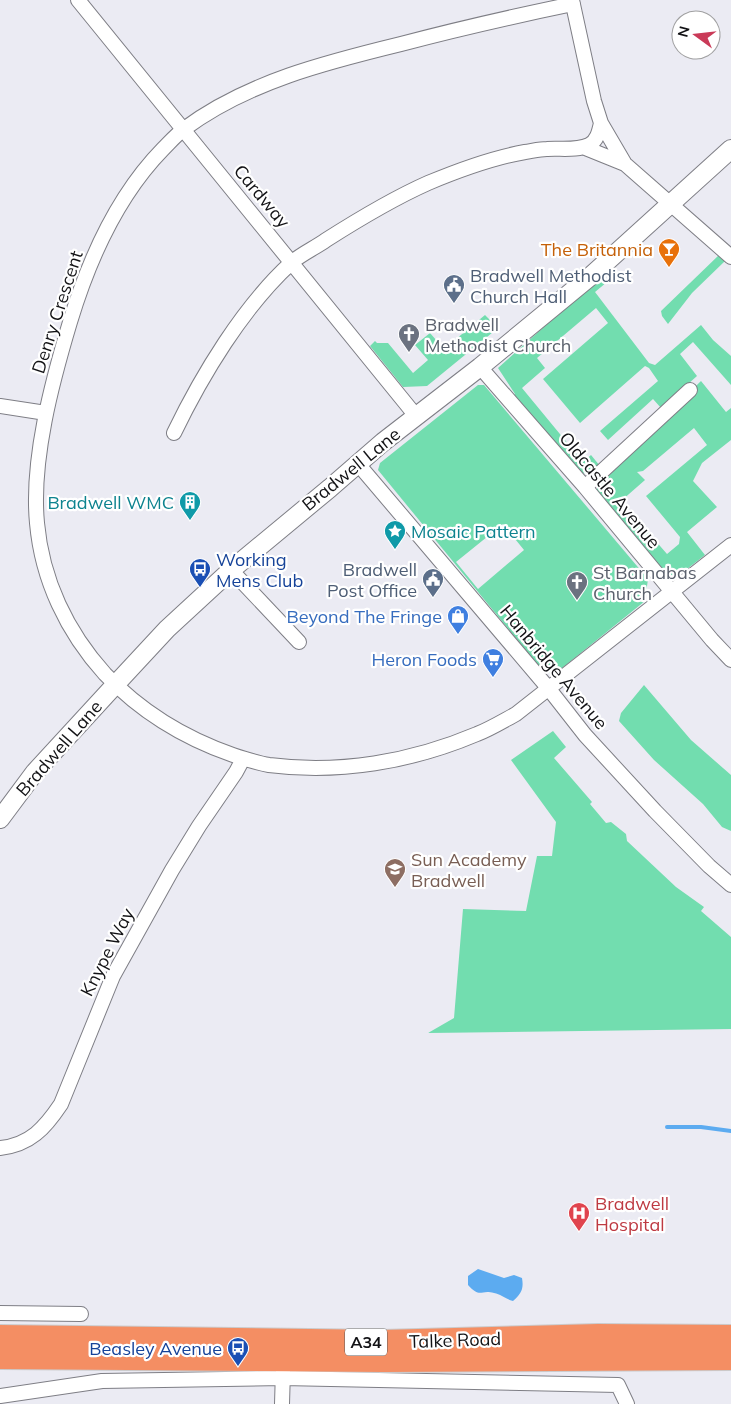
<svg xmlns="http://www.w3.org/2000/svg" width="731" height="1404" viewBox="0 0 731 1404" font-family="Mulish,sans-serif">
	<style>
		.green { fill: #72ddaf; fill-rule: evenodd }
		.water { fill: #5cabf0 }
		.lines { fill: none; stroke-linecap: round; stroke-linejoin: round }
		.stream { stroke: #5cabf0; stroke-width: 4 }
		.minor-casing { stroke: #7e7e85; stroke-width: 16 }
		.tertiary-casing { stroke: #7e7e85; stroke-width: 20 }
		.trunk-casing { stroke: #cbcbcc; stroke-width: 26 }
		.minor { stroke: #fff; stroke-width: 14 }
		.tertiary { stroke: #fff; stroke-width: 18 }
		.trunk { stroke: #f48e63; stroke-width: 24 }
		.labels { text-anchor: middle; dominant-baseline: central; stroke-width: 4.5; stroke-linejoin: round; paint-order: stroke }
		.shield { fill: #fff; stroke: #59595b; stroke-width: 1 }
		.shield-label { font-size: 16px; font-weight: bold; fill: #121215 }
		.street-label { font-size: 18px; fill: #121215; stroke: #fff }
		.food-label { font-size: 18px; fill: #c56008; stroke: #fff; text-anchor: end }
		.service-label { font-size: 18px; fill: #4e5e75; stroke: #fff; text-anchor: start }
		.worship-label { font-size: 18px; fill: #5b616d; stroke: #fff; text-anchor: start }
		.culture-label { font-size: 18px; fill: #0d838f; stroke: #fff; text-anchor: end }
		.transit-label { font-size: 18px; fill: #164399; stroke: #fff; text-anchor: start }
		.shop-label { font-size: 18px; fill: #366cbe; stroke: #fff; text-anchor: end }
		.education-label { font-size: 18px; fill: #785e54; stroke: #fff; text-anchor: start }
		.health-label { font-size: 18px; fill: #be3a42; stroke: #fff; text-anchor: start }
	</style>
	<rect width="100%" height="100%" fill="#ebebf3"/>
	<path class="green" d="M719,255L725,261L692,293L668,324L662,316L661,311Z
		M602,275L607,282L595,292L649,363L655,365L701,325L713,340L731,356V385L693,342L680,354L697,376L661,408L653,399L608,440L600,431L658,381L649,368L645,366L580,423L543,379L608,323L596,308L537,358L545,368L522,388L583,462L591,455L600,466C593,472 589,474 580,473L513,396L515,394L498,368Z
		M485,315L498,328L427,386L403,387L370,346L375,341L377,343H388L413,373L428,360L415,345L430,333L444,349Z
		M701,381L726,412L731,408V440L702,463L693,481L717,507L687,532L705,555L678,576L664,574L597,495V488L600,480ZM694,428L707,445L646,496L680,537L679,544L667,554L621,501L645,480L637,472L643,471Z
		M478,385H484L648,579L645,601L556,673H547L542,670L378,470L380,463ZM503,524L524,550L478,589L456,562Z
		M644,685L691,740L731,775V831L722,827L703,804L654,760L619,721L621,713Z
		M553,731L566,747L554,758L592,802L590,804L606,823L611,822L626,834L627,841L676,887L704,907L701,911L731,937V1029L428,1033L454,1018L463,909L526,911L537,856H552L556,822L511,760Z"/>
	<path class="water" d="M478,1269L504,1278L514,1275L522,1278C524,1289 521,1294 513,1301C505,1299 501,1294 494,1293C480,1289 481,1299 468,1285V1276Z"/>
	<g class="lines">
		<path class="stream" d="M667,1127H701L731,1131"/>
		<g class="minor-casing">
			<path id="minor" d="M78,0L416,416
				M572,0L594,101L601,123L625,164L731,257
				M573,4C515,16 458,29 401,44C327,62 247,82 184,129C177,134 170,142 163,149C117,196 89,259 70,322C52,382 31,460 37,523C42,580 67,632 105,674C141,712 184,738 233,755C245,759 257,763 269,765C339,774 411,762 477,734C490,729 503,721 516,714L731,545
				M583,147L625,164
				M480,367L585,487L712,640L731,660
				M0,406L46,413
				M174,433C202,375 243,307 291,263C301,254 315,248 326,240C359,219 392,199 428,183C459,170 491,158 525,152C532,151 540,149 547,149C560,148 577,151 589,145C597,141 599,132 601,123
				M358,464L549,689L585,735L655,811L709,866L731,885
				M585,487L690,390
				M231,570L299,642
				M0,1148C30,1145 45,1128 61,1104L113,976L172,870L199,826L236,772L243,759
				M0,1313L81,1314
				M0,1396L102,1381L283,1378L618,1385L627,1404
				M282,1404L283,1370"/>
		</g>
		<g class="tertiary-casing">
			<path id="tertiary" d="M0,819L35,772L115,685L167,629L231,570L330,488L383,442L480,367L592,275L731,149"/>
		</g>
		<g class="trunk-casing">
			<path id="trunk" d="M0,1337L382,1342L598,1336L731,1337
				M0,1357L384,1360L731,1358"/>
		</g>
		<use href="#minor" class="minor"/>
		<use href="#tertiary" class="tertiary"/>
		<use href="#trunk" class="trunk"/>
	</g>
	<defs>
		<g id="bar-pin" transform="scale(1.125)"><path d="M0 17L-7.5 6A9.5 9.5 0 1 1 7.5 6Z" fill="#e8710a" stroke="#fff"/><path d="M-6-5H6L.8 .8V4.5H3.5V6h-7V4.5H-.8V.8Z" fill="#fff"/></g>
		<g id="civic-pin" transform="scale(1.125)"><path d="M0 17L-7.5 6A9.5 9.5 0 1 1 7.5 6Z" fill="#5c6f8a" stroke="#fff"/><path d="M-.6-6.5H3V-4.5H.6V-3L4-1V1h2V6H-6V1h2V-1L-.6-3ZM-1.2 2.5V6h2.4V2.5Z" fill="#fff"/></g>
		<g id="church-pin" transform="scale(1.125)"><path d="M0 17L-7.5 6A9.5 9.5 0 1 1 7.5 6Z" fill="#6b7280" stroke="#fff"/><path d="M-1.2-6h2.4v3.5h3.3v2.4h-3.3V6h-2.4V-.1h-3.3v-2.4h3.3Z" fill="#fff"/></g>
		<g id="building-pin" transform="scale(1.125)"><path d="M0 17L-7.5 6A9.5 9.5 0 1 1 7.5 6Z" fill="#0f9aa8" stroke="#fff"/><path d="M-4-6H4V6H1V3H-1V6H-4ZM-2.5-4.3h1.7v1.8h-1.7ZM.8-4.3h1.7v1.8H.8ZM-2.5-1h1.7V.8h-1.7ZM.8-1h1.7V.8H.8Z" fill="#fff"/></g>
		<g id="sight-pin" transform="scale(1.125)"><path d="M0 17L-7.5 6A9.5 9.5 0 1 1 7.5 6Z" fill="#0f9aa8" stroke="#fff"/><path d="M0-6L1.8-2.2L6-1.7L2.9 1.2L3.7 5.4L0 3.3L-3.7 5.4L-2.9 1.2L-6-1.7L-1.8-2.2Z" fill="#fff"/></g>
		<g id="bus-pin" transform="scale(1.125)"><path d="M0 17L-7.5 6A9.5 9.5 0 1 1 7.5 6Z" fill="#1a4fb4" stroke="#fff"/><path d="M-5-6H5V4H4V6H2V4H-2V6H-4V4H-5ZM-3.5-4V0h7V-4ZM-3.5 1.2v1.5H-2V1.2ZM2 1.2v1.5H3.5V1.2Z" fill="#fff"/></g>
		<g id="shop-pin" transform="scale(1.125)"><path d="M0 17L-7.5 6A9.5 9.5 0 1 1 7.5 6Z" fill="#3f7fe0" stroke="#fff"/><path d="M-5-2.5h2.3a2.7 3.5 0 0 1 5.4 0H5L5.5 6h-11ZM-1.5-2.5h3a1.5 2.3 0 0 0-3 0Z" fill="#fff"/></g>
		<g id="supermarket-pin" transform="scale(1.125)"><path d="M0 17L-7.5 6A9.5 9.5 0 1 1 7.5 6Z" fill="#3f7fe0" stroke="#fff"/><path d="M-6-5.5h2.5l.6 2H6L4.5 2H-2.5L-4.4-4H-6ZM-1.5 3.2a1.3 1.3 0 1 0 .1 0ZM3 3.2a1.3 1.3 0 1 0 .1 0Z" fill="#fff"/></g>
		<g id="school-pin" transform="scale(1.125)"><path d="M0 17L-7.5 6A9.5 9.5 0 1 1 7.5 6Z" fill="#8d6e63" stroke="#fff"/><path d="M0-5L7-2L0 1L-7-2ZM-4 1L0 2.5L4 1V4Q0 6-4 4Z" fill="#fff"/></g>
		<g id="hospital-pin" transform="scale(1.125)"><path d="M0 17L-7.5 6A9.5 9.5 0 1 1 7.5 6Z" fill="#e0444e" stroke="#fff"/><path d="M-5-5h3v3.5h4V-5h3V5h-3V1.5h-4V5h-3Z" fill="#fff"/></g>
	</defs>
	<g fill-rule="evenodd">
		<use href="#bar-pin" x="669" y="249"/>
		<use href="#civic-pin" x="454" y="285"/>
		<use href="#church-pin" x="409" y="334"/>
		<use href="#building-pin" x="190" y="502"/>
		<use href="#sight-pin" x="395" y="531"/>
		<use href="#bus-pin" x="200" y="569"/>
		<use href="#civic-pin" x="433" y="579"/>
		<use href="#church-pin" x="577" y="582"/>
		<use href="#shop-pin" x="458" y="616"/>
		<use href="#supermarket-pin" x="493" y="659"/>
		<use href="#school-pin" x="395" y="869"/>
		<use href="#hospital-pin" x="579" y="1213"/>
		<use href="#bus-pin" x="238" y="1348"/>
	</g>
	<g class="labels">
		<rect class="shield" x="345" y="1328.5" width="42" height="27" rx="4"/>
		<g class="shield-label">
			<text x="366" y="1342">A34</text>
		</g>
		<g class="street-label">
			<text transform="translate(262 196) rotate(50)">Cardway</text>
			<text transform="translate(57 312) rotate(-72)">Denry Crescent</text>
			<text transform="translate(351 469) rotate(-39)">Bradwell Lane</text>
			<text transform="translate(610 490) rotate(50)">Oldcastle Avenue</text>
			<text transform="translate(554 667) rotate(50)">Hanbridge Avenue</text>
			<text transform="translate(59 748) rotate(-49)">Bradwell Lane</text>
			<text transform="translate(107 952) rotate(-63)">Knype Way</text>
			<text transform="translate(455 1340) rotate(-2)">Talke Road</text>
		</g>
		<g class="food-label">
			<text x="653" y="249">The Britannia</text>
		</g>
		<g class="service-label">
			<text x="470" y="275">Bradwell Methodist<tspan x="470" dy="21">Church Hall</tspan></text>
			<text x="417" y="569" text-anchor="end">Bradwell<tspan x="417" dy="21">Post Office</tspan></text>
		</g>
		<g class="worship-label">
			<text x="425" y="324">Bradwell<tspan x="425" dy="21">Methodist Church</tspan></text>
			<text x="593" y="572">St Barnabas<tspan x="593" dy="21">Church</tspan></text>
		</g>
		<g class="culture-label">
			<text x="174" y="502">Bradwell WMC</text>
			<text x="411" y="531" text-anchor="start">Mosaic Pattern</text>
		</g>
		<g class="transit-label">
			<text x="216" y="559">Working<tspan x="216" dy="21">Mens Club</tspan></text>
			<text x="222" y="1348" text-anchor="end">Beasley Avenue</text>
		</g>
		<g class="shop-label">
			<text x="442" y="616">Beyond The Fringe</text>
			<text x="477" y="659">Heron Foods</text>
		</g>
		<g class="education-label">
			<text x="411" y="859">Sun Academy<tspan x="411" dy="21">Bradwell</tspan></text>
		</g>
		<g class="health-label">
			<text x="595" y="1203">Bradwell<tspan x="595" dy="21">Hospital</tspan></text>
		</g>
	</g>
	<g transform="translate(696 35) rotate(285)"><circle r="24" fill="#ffffff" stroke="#a0a0a1"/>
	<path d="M0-4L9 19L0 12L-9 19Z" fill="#ca3a58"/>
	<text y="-8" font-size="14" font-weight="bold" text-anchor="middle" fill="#121215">N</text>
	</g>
</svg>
